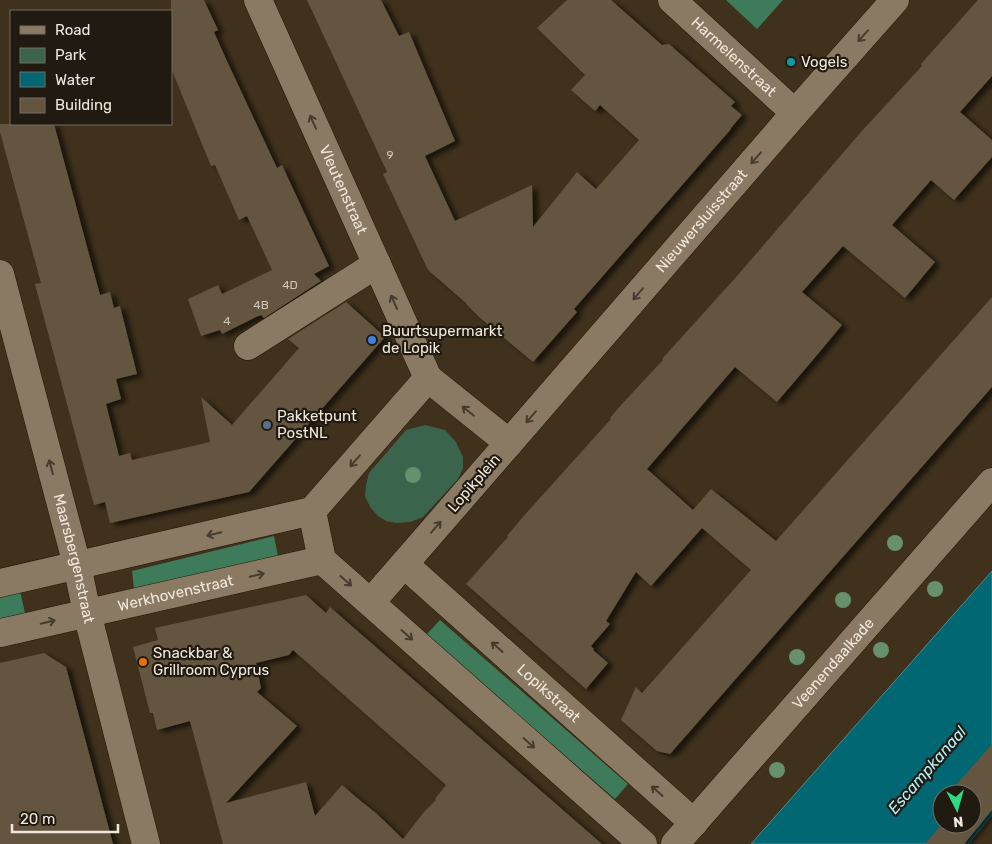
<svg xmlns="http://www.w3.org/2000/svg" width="992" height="844" viewBox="0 0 992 844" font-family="Rubik,sans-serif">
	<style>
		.green { fill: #3b644d }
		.forest { fill: #3e7b5b }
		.water { fill: #006773; stroke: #488e92; fill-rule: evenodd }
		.building { fill: #64553f; fill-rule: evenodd; filter: url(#shadow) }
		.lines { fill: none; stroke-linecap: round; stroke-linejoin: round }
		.minor-casing { stroke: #251804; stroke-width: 29 }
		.minor { stroke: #8a7a63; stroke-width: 28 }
		.tree { fill: #66916c }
		.oneway { stroke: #453c2e }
		.culture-dot { fill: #0f9aa8; stroke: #201a11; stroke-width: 2 }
		.shop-dot { fill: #3f7fe0; stroke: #201a11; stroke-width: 2 }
		.service-dot { fill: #5c6f8a; stroke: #201a11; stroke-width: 2 }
		.food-dot { fill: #e8710a; stroke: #201a11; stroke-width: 2 }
		.labels { text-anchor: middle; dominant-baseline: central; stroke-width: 4.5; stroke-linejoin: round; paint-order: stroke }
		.number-label { font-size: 12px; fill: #cec3b4 }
		.street-label { font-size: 15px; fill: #f1e8db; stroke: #201a11 }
		.poi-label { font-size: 15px; fill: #f1e8db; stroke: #201a11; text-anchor: start }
		.water-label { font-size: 16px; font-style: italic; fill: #aff1fc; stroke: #201a11 }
	</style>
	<defs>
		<filter id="shadow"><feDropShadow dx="5.5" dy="3" stdDeviation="2.5" flood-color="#0009"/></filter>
	</defs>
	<rect width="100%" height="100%" fill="#3f311c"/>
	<path class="green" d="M425,425L445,430L456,442L463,457V468L458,479L423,517L410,522L396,523L386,521L378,516L370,507L365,496L366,485L369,473L406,430Z"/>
	<path class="forest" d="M726,0H783L757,29Z
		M274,536L278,556L134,589L132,571Z
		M20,591L25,613L0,619V596Z
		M440,620L628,784L615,799L426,635Z"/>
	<path class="water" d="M992,571V815L968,844H751ZM942,794H972V824H942Z"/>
	<path class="building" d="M171,0H204L218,30L214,32L226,59L277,168L282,165L329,266L314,274L321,281L264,318L261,315L256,317L222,334L220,330L201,336L188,299L218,285L222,294L272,270L247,216L239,220L215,165L211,166L171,68Z
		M307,0H381L399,36L409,32L455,141L425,156L455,221L532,185L533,227L577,172L596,189L639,140L600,105L595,111L571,90L585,75L537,28L567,0H611L662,45L669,44L735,102L731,106L742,115L731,128V129L574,309L577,312L533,362L479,317L466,304V303L428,270L383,174L387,172Z
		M978,0H992V76L960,112L992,140V157L954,200L931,180L892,225L935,262L905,298L843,246L802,292L842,325L812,361L777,402L735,367L647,469L693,510L711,489L776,541L992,297V387L670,754L657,751L621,720L636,687L642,693L751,570L702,528L651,586L636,572L606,621L610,624L591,646L594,649L593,650L608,663L586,689L466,584L508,537L507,536L522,518L611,419L610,418L621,405L663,360L662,359L737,276L861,132L922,66L921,64Z
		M0,124H54L100,295L110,292L114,308L120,306L137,374L116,379L121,399L106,404L119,456L130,453L132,460L210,442L201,397L232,425L299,348L288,339L346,302L385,337L249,492L110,523L105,502L94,505L35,284L41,283L0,132Z
		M306,595L326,613L330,607L602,844H223L190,721L157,730L153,713H150L133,647L158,640L155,628ZM293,650L446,785L435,799L436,800L424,812L403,839L376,813L362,802L342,785L315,816L306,782L226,803L297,726L257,692L261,688L256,663L289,655Z
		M44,653L66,667L113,844H0V663Z
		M992,744V810L964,844H925L942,824H972V794H948Z
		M942,801V819L938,816V805Z"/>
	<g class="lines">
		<g class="minor-casing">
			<g id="minor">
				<path id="s1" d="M258,0L428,378"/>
				<path id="s2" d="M672,0L795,113"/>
				<path id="s3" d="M0,274L77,565L87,613L146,844"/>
				<path d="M248,346L377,264"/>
				<path id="s4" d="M509,443L795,113L895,0"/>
				<path d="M312,511L428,378L509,443L371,602"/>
				<path d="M312,511L322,560L643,844"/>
				<path id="s5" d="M404,564L694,823"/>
				<path d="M0,583L312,511"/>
				<path id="s6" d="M0,633L322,560"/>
				<path id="s7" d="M675,844L992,482"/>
			</g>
		</g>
		<use href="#minor" class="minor"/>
	</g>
	<g class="tree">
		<circle cx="413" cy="475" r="8"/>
		<circle cx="895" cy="543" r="8"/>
		<circle cx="935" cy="589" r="8"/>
		<circle cx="843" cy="600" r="8"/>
		<circle cx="881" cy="650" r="8"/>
		<circle cx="797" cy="657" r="8"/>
		<circle cx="777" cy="770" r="8"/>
	</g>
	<defs><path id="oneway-shaft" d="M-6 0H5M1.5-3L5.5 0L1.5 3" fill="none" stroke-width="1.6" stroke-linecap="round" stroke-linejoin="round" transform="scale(1.25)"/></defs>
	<g class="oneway">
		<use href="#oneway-shaft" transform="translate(863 36) rotate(132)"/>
		<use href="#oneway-shaft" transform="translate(313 122) rotate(-114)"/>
		<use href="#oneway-shaft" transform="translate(756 158) rotate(131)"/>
		<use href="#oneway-shaft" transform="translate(638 294) rotate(131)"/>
		<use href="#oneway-shaft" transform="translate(394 302) rotate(-114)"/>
		<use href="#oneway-shaft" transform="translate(468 411) rotate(-141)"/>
		<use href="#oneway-shaft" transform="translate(531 417) rotate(131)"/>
		<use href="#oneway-shaft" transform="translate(355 461) rotate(131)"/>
		<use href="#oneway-shaft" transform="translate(51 467) rotate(-105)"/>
		<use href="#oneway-shaft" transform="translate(436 527) rotate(-49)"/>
		<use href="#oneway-shaft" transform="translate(214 534) rotate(167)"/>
		<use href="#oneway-shaft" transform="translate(257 575) rotate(-13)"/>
		<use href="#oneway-shaft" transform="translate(346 581) rotate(41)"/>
		<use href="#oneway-shaft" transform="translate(48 622) rotate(-13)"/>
		<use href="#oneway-shaft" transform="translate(407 635) rotate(42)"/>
		<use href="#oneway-shaft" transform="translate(497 647) rotate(-138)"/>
		<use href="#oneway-shaft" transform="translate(529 743) rotate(42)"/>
		<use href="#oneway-shaft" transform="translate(657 791) rotate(-138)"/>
	</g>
	<circle class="culture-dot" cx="791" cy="62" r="5"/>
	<circle class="shop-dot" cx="372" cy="340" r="5"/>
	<circle class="service-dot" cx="267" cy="425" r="5"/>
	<circle class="food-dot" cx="143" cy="662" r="5"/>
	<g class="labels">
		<g class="number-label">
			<text x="390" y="155">9</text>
			<text x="290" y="285">4D</text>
			<text x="261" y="305">4B</text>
			<text x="227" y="321">4</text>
		</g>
		<g class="street-label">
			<text stroke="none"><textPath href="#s2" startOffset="84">Harmelenstraat</textPath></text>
			<text stroke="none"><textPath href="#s1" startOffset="208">Vleutenstraat</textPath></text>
			<text stroke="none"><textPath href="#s4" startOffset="294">Nieuwersluisstraat</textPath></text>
			<text transform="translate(474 483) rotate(-49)">Lopikplein</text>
			<text stroke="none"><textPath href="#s3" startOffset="294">Maarsbergenstraat</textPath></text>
			<text stroke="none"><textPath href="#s6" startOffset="180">Werkhovenstraat</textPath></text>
			<text stroke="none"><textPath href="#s7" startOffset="240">Veenendaalkade</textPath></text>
			<text stroke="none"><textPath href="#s5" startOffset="194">Lopikstraat</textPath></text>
		</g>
		<g class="poi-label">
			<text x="801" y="62">Vogels</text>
			<text x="382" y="331">Buurtsupermarkt<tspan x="382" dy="17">de Lopik</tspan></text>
			<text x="277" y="416">Pakketpunt<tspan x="277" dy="17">PostNL</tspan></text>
			<text x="153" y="653">Snackbar &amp;<tspan x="153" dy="17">Grillroom Cyprus</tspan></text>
		</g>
		<g class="water-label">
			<text transform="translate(927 770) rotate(-49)">Escampkanaal</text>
		</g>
	</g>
	<rect x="10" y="10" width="162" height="115" fill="#201a11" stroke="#746c62"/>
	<rect x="20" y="26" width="25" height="8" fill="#8a7a63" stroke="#746c62"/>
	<text x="55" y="35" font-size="15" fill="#f1e8db">Road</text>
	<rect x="20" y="48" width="25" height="15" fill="#3b644d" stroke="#746c62"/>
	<text x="55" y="60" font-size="15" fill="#f1e8db">Park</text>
	<rect x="20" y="72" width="25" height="15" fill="#006773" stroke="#746c62"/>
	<text x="55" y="85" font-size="15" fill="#f1e8db">Water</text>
	<rect x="20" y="98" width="25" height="15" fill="#64553f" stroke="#746c62"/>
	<text x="55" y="110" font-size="15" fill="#f1e8db">Building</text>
	<g transform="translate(957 809) rotate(174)"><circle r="24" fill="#201a11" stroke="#746c62"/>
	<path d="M0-4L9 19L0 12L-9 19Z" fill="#2fd883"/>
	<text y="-8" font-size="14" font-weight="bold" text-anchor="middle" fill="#f1e8db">N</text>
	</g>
	<path d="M12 824v8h106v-8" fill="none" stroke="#f1e8db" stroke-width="2.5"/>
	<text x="20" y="824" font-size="15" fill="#f1e8db" stroke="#201a11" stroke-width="4" paint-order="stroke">20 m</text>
</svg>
